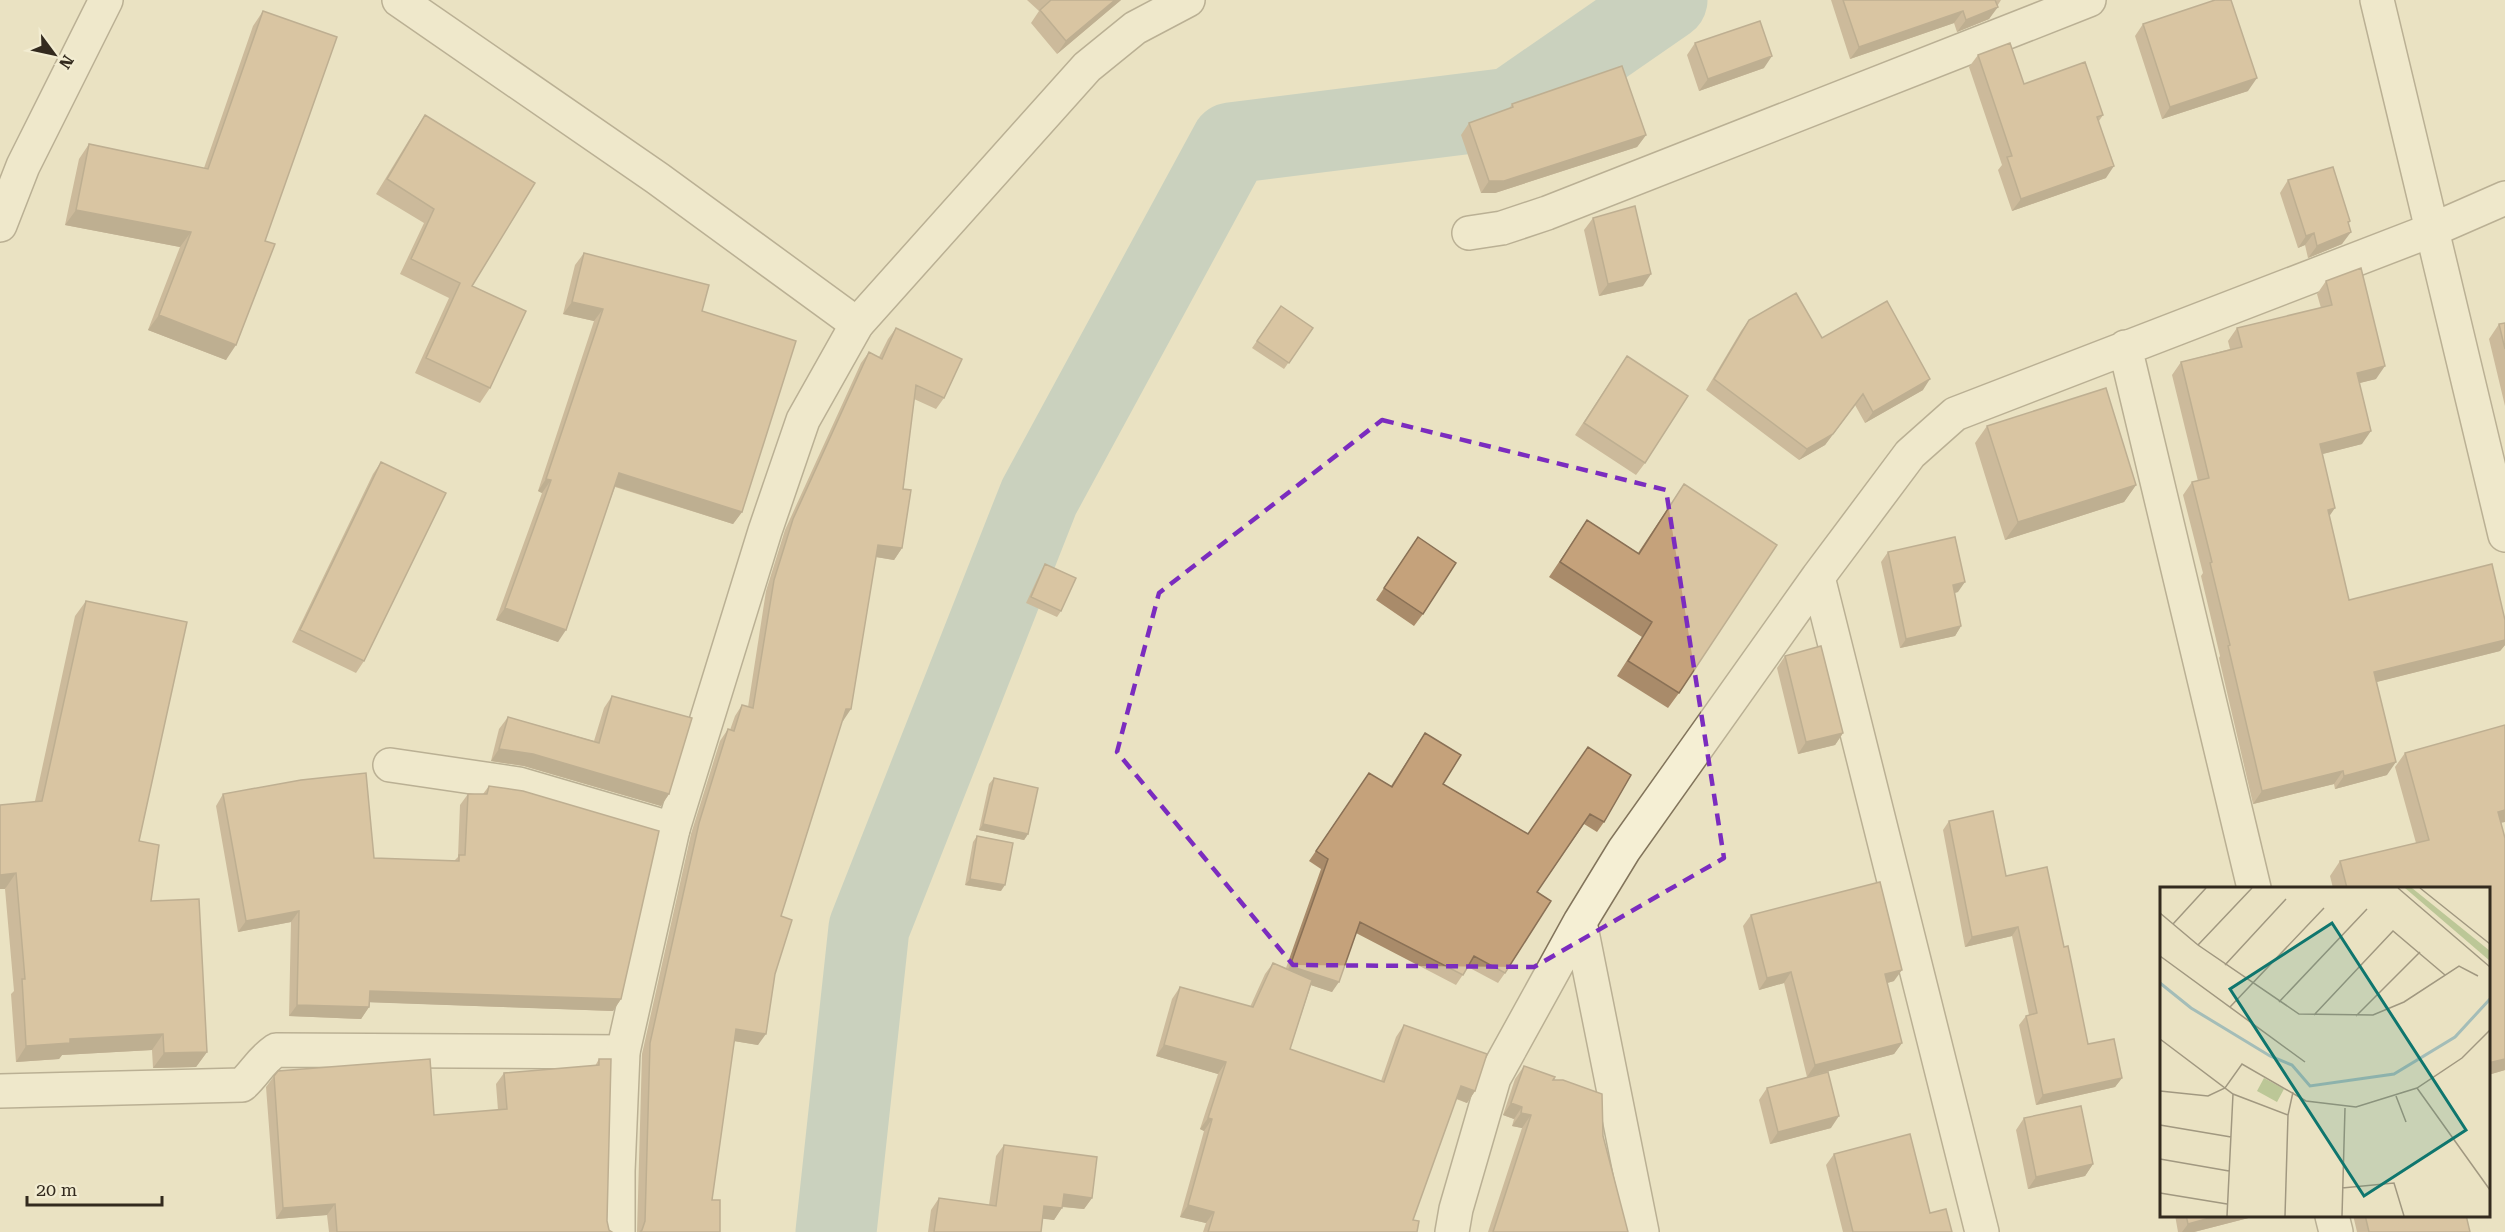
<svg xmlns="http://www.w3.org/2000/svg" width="2505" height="1232" viewBox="0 0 2505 1232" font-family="'Roboto Serif',serif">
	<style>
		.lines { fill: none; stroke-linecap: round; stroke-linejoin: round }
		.river { stroke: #a4bdb8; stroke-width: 81 }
		.minor-casing { stroke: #82745b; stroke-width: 36 }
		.tertiary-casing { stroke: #82745b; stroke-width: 36 }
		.minor { stroke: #f5efd4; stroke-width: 33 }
		.tertiary { stroke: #f5efd4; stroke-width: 33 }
		.wall { fill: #a98b6a }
		.shaded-wall { fill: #8a7156 }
		.building { fill: #c5a27b; stroke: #8a7156; stroke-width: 1.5 }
		.marked { fill: none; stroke: #7b2cbf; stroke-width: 4.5; stroke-dasharray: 12 8; stroke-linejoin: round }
		.inset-river { fill: none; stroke: #a4bdb8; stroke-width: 3 }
		.inset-road { fill: none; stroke: #a19880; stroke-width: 1.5 }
		.view { fill: #0f766e; fill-opacity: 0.15; stroke: #0f766e; stroke-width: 3 }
		.inset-edge { fill: none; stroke: #332a1e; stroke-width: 3 }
	</style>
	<rect width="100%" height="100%" fill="#eae2c2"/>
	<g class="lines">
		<path class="river" d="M836,1232L869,928L1039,497L1231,143L1511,108L1667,0"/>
		<g class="minor-casing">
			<path id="minor" d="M399,0L657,178L857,324
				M2377,0L2505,535
				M0,225L23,166L106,0
				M1469,233L1502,228L1547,213L2089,0
				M2125,347L2254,888
				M1818,577L1982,1232
				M390,765L519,784L673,829
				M1580,922L1642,1232
				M0,1091L242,1085C256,1072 260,1061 276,1050L623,1052
				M2332,1216L2336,1232
				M1452,1232L1456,1209L1494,1078L1580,922L1624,850L1818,577L1910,454L1955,414L2432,230L2505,198"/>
		</g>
		<g class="tertiary-casing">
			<path id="tertiary" d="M618,1232V1171L623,1052L673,829L765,531L803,420L857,324L1087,67L1135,28L1188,0"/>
		</g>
		<use href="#minor" class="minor"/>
		<use href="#tertiary" class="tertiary"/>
	</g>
	<path class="wall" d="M1027,0H1121L1057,54L1031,23L1039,11Z
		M1831,0H2001L1989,19L1957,32L1954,23L1850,59Z
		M263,11L265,241L226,360L148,330L180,247L65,225L79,159L89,144L204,168L253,26Z
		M2143,24L2248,91L2162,119L2135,36Z
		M1695,43L1764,68L1699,91L1687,55Z
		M1978,55L2024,84L2103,115L2099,121L2106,178L2012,211L1998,170L2002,165L1969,67Z
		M1512,104L1646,135L1637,147L1495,193H1481L1461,135L1469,123L1509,109Z
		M425,115L472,286L490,388L480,403L415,373L449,298L400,274L424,223L376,194L415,130Z
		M2288,180L2350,221L2349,223L2342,244L2308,258L2305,245L2298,248L2280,193Z
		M1593,218L1643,286L1599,296L1584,230Z
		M584,253L702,311L742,512L733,524L615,487L558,642L496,620L542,493L538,491L594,321L563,314L575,265Z
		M2326,281L2376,379L2359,383L2362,444L2322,454L2329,516L2349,600L2505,620V645L2500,651L2376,682L2387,775L2335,789L2334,784L2253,804L2219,658L2220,656L2201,576L2203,573L2183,495L2192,482L2198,481L2172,375L2181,362L2230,349L2228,341L2237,328L2321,308L2317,294Z
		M1281,306L1313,328L1284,369L1252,348Z
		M1749,320L1822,338L1923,390L1865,423L1855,405L1825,445L1799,460L1706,390L1741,331Z
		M2505,323V406L2489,339L2499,324Z
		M896,328L944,398L936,409L914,399L903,489L902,548L894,560L876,557L843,721L842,720L781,916L775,974L758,1045L734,1041L712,1200L720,1232H637L642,1054L691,834L720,741L728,729L730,730L735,716L742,705L748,707L766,591L785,530L861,363L869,352L879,357L888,339Z
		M1627,356L1645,463L1636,475L1575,435Z
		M1987,426L2136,485L2124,502L2005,540L1975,443Z
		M381,462L364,661L356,673L292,642L373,474Z
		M1684,484L1679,693L1668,708L1617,676L1642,637L1549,577L1587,520L1638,553Z
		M1418,537L1423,614L1414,626L1376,600Z
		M1888,552L1958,592L1954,593L1961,626L1955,636L1900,648L1881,562Z
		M1045,564L1061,611L1057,617L1026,603L1041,571Z
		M86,601L139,841L151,901L207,1052L196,1067L153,1068L152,1050L62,1055L59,1059L16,1062L11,994L14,991L5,889L35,801L75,616Z
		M1785,656L1843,733L1835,745L1798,754L1777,668Z
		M612,696L669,794L661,806L524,766L491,761L499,729L508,717L594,741L604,708Z
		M1425,733L1443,784L1528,834L1588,747L1604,822L1597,832L1584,824L1537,892L1505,973L1498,983L1468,967L1456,985L1356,933L1332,992L1311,985L1290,1049L1381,1081L1396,1037L1404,1025L1475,1091L1467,1103L1456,1099L1413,1220L1417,1232H1203L1206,1223L1180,1217L1204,1131L1200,1129L1218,1074L1156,1056L1172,999L1180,987L1250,1007L1265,974L1273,963L1286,968L1321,869L1309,861L1369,773L1391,786Z
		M2405,753L2501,823L2505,838V1070L2488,1075V888H2333L2330,876L2340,861L2416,843L2395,767Z
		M994,778L1028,834L1024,840L979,830L989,784Z
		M489,786L621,999L613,1011L370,1002L369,1007L361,1019L289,1016L291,922L238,932L216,806L223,794L374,858L454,861L458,857L460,805L468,794H483Z
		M1949,821L2006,876L2064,947L2088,1044L2122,1078L2115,1087L2036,1105L2019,1025L2026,1016L2029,1015L2012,936L1965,947L1943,830Z
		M977,836L1001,891L965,885L973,842Z
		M1751,915L1894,981L1887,983L1902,1043L1894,1054L1807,1077L1784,983L1759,990L1743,926Z
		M599,1059L607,1221L609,1230L612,1232H329L327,1215L276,1219L266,1087L274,1076L434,1115L498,1110L496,1084L504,1073L595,1066Z
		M1524,1066L1553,1080L1603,1136L1628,1232H1488L1522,1128L1512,1126L1514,1119L1503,1115L1515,1079Z
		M1767,1088L1831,1128L1770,1144L1759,1100Z
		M2024,1118L2093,1164L2085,1176L2028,1189L2016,1130Z
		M1004,1145L1092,1198L1084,1209L1062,1207L1054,1220L1043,1218L1041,1232H928L931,1210L939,1198L989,1205L996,1156Z
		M1834,1154L1930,1213L1952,1232H1843L1826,1165Z
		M2175,1215H2260L2194,1232H2178Z
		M2353,1215H2466L2470,1232H2357Z"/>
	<path class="shaded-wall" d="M1115,0H1121L1057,54L1066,41Z
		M1998,7L1989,19L1957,32L1966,20Z
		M1963,11L1954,23L1850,59L1859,47Z
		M1772,56L1764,68L1699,91L1708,79Z
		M2257,78L2248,91L2162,119L2170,107Z
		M1646,135L1637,147L1495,193H1481L1489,181Z
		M2114,166L2106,178L2012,211L2021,199Z
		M76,210L191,232L180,247L65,225Z
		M2351,232L2342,244L2308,258L2317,246Z
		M2314,233L2305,245L2298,248L2306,236Z
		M1651,274L1643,286L1599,296L1608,284Z
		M572,302L603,309L594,321L563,314Z
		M159,315L236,345L226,360L148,330Z
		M2385,366L2376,379L2348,386L2357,373Z
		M1930,379L1923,390L1865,423L1873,412Z
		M1863,394L1825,445L1799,460L1807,449Z
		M2371,431L2362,444L2311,457L2320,444Z
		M619,473L742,512L733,524L611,485Z
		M546,479L551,480L542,493L538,491Z
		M2136,485L2124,502L2005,540L2018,522Z
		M2335,508L2326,521L2328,510Z
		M878,545L902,548L894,560L870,556Z
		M1965,582L1958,592L1946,595L1953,585Z
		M505,608L566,630L558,642L496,620Z
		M1961,626L1955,636L1900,648L1906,639Z
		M2505,640V645L2500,651L2365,685L2374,672Z
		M846,709H851L843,721L838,720Z
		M1843,733L1835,745L1798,754L1806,742Z
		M499,749L533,754L669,794L661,806L524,766L491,761Z
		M2396,762L2387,775L2335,789L2344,776Z
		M2343,771L2334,784L2253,804L2262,791Z
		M2505,810V822L2487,826L2498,812Z
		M983,824L1028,834L1024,840L979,830Z
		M16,873L5,889H0V875Z
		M970,879L1005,885L1001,891L965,885Z
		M299,911L291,922L238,932L246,921Z
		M2018,927L2012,936L1965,947L1972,937Z
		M1290,966L1339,982L1332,992L1283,976Z
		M1902,970L1894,981L1877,986L1885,974Z
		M1791,972L1784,983L1759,990L1767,978Z
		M370,991L621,999L613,1011L362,1002Z
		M297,1005L369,1007L361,1019L289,1016Z
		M736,1029L766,1034L758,1045L728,1040Z
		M163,1034L152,1050L62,1055L59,1059L16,1062L26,1046L70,1039Z
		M1902,1043L1894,1054L1807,1077L1815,1065Z
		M1164,1045L1226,1062L1218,1074L1156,1056Z
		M207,1052L196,1067L153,1068L164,1053Z
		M2505,1059V1070L2488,1075V1063Z
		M2122,1078L2115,1087L2036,1105L2043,1095Z
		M1461,1086L1475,1091L1467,1103L1453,1097Z
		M1511,1103L1522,1107L1514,1119L1503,1115Z
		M1521,1113L1531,1115L1522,1128L1512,1126Z
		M1839,1116L1831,1128L1770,1144L1778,1132Z
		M1208,1118L1212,1119L1204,1131L1200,1129Z
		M2093,1164L2085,1176L2028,1189L2036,1177Z
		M1064,1194L1092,1198L1084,1209L1056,1206Z
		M335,1204L327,1215L276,1219L283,1208Z
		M1188,1205L1214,1212L1206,1223L1180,1217Z
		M1044,1206L1062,1208L1054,1220L1036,1218Z
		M2220,1215H2260L2194,1232H2182L2188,1224Z"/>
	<path class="building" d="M1051,0H1115L1066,41L1040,10Z
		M1843,0H1995L1998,7L1966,20L1963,11L1859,47Z
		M2215,0H2231L2257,78L2170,107L2143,24Z
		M263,11L337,37L265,241L275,244L236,345L159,315L191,232L76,210L89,144L208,169Z
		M1760,21L1772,56L1708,79L1695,43Z
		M2010,43L2024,84L2085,62L2103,115L2097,117L2114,166L2021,199L2007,157L2012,156L1978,55Z
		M1622,66L1646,135L1504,181H1489L1469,123L1513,107L1512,104Z
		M425,115L535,183L472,286L526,311L490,388L426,358L460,283L411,259L434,209L387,179Z
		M2333,167L2350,221L2348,222L2351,232L2317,246L2314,233L2306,236L2288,180Z
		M1635,206L1651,274L1608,284L1593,218Z
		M584,253L709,285L702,311L796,341L742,512L619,473L566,630L505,608L551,480L546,479L603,309L572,302Z
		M2361,268L2385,366L2357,373L2371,431L2320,444L2335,508L2328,510L2349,600L2492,564L2505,620V640L2374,672L2396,762L2344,776L2343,771L2262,791L2228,646L2230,645L2210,563L2212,562L2192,482L2209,478L2181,362L2242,347L2237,328L2332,305L2326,281Z
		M1796,293L1822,338L1887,301L1930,379L1873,412L1863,394L1833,434L1807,449L1714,379L1749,320Z
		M1281,306L1313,328L1289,363L1257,341Z
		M2505,323V349L2499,324Z
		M896,328L962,359L944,398L916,385L903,489L911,490L902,548L878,545L851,709H846L781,916L792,920L775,974L766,1034L736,1029L712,1200H720V1232H640L642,1230L645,1221L650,1043L699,823L728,729L734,731L742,705L753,708L774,580L793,519L869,352L882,359Z
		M1627,356L1688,396L1645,463L1584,423Z
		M2106,388L2136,485L2018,522L1987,426Z
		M381,462L446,493L364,661L300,630Z
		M1684,484L1777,545L1679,693L1628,661L1652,622L1560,562L1587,520L1639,554Z
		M1418,537L1456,563L1423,614L1384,588Z
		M1955,537L1965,582L1953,585L1961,626L1906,639L1888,552Z
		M1045,564L1076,578L1061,611L1031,597Z
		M86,601L187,622L139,841L159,845L151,901L199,899L207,1052L164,1053L163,1034L70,1039V1043L26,1046L22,979H25L16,873L0,875V805L42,801Z
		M1821,646L1843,733L1806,742L1785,656Z
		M612,696L692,718L669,794L533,754L499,749L508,717L599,743Z
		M2505,725V810L2498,812L2505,838V1059L2488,1063V888H2347L2340,861L2429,840L2405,753Z
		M1425,733L1461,755L1443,784L1528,834L1588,747L1631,775L1604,822L1590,814L1537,892L1551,901L1505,973L1474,956L1463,975L1360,922L1339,982L1290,966L1328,859L1316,851L1369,773L1392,787Z
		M366,773L374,858L459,861V855H465L468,794H487L489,786L523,791L659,831L621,999L370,991L369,1007L297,1005L299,911L246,921L223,794L301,780Z
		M994,778L1038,788L1028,834L983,824Z
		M1993,811L2006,876L2047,867L2064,947L2068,946L2088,1044L2114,1039L2122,1078L2043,1095L2026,1016L2037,1013L2018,927L1972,937L1949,821Z
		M977,836L1013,843L1005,885L970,879Z
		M1880,882L1902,970L1885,974L1902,1043L1815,1065L1791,972L1767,978L1751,915Z
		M1273,963L1312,980L1290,1049L1384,1082L1404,1025L1487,1054L1475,1091L1461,1086L1413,1220L1419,1221L1417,1232H1208L1214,1212L1188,1205L1212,1119L1208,1118L1226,1062L1164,1045L1180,987L1253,1007Z
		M430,1059L434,1115L507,1109L504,1073L599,1065V1059H611L607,1221L609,1230L612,1232H337L335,1204L283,1208L274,1076L278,1071Z
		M1524,1066L1555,1077L1553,1080H1563L1602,1094L1603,1136L1628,1232H1493L1531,1115L1521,1113L1522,1107L1511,1103Z
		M1828,1072L1839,1116L1778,1132L1767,1088Z
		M2081,1106L2093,1164L2036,1177L2024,1118Z
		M1910,1134L1930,1213L1946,1209L1952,1232H1853L1834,1154Z
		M1004,1145L1097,1157L1092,1198L1064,1194L1062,1208L1044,1206L1041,1232H934L939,1198L996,1206Z
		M2186,1215H2220L2188,1224Z
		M2365,1215H2466L2470,1232H2369Z"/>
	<path d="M0 0H2505V1232H0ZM1382,420L1666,490L1724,858L1534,967L1293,965L1117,752L1159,593Z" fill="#eae2c2" fill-opacity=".55" fill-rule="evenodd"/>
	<path class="marked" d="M1382,420L1666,490L1724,858L1534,967L1293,965L1117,752L1159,593Z"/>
	<g transform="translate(2160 887)">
		<rect width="330" height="330" fill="#eae2c2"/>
		<path d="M245,1H252L330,64V74ZM104,191L124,202L117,215L97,204Z" fill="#bcc797"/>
		<path class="inset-river" d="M0,96L31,121L110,169L132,178L150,199L234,187L295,150L330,112"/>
		<path class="inset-road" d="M238,1L330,80M260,1L330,57M0,26L38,58L139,127L213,128L244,115L299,79L318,89M13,37L46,1M38,58L92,1M0,69L145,175M65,78L126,12M119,115L207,22M70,120L164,21M154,128L233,44L285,88M196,129L260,65M0,152L73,207L128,228M257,201L330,303M0,204L48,209L65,201L82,177L146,214L196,220L257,201L302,171L330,143M236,209L246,235M0,238L71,250M0,272L69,284M182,301L234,296L244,329M0,306L67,317M67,329L73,207M125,329L128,228L133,205M182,329L185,221"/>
		<path class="view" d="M172,36L306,243L204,309L70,102Z"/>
		<rect width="330" height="330" class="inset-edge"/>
	</g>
	<g transform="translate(54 54) rotate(123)" stroke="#f2ecd1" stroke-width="4.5" paint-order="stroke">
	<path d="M0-4.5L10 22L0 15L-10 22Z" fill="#332a1e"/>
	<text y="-9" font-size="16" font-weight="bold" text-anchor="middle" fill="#332a1e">N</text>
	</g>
	<path d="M27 1196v9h135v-9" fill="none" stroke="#332a1e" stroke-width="3"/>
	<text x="36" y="1196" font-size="18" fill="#332a1e" stroke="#f2ecd1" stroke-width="4.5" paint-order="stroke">20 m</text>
</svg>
